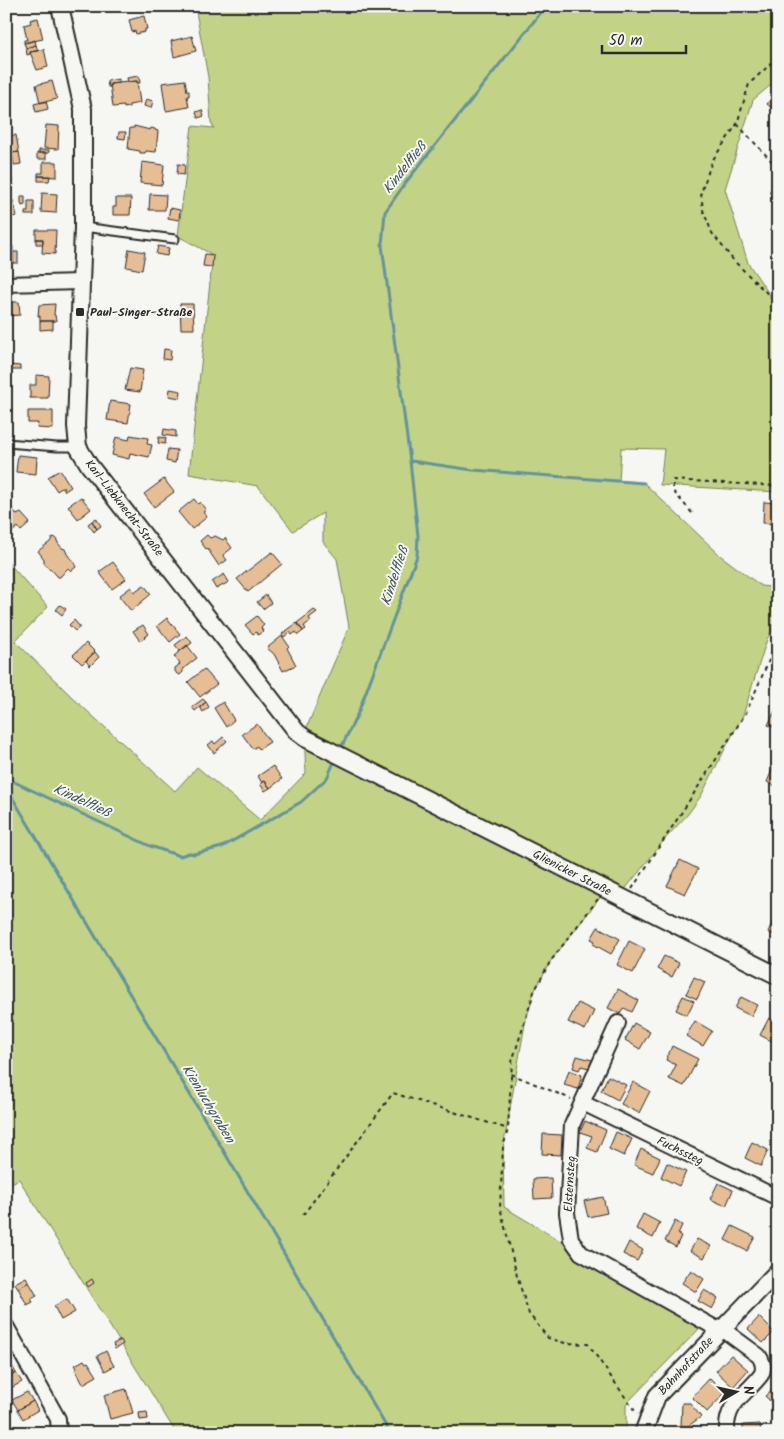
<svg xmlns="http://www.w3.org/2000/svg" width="784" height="1439" viewBox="0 0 784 1439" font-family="Kalam,sans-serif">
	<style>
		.green { fill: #c2d388; stroke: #767f5a }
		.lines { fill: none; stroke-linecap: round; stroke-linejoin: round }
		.stream { stroke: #63939b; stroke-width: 3 }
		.building { fill: #e5be96; stroke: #2b2b2b }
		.service-casing { stroke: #2b2b2b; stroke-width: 11 }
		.minor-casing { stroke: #2b2b2b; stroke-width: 18 }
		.tertiary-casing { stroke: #2b2b2b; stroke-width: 20 }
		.path { stroke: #2b2b2b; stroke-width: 2; stroke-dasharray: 4 4; stroke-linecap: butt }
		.service { stroke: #f6f6f2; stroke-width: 7 }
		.minor { stroke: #f6f6f2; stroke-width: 14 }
		.tertiary { stroke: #f6f6f2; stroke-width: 16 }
		.poi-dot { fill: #2b2b2b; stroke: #f6f6f2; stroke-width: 2 }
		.labels { text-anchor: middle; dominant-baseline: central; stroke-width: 4; stroke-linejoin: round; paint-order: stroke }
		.poi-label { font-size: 12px; font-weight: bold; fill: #2b2b2b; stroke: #f6f6f2; text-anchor: start }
		.street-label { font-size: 12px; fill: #2b2b2b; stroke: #f6f6f2 }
		.water-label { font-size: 14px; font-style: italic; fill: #42565a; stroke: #f6f6f2 }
	</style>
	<rect width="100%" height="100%" fill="#f6f6f2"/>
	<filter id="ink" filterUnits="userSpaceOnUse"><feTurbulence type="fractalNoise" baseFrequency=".02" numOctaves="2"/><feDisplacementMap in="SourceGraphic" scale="10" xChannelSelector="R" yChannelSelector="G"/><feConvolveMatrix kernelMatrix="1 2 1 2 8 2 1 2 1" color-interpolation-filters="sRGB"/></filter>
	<g filter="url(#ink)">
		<path class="green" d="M195,6H778V79L753,100L725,189L748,263L778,307V492L660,485L664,449L621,448L619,481L644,483L721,556L761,586L778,588V622L767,639L743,715L726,747L701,796L688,814L665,839L619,897L606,890L550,962L534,992L525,1024L503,1148L504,1207L562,1242L579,1257L700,1328L626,1404V1433H174L173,1428L19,1179L6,1186V560L48,607L15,641L74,699L175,791L197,767L260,820L306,773L304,734L349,627L337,559L323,542V513L293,531L258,486L189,474L213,255L178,236L192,126L214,128L211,122L208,77Z"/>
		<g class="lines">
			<path class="stream" d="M411,461L473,470L644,483
				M340,750L358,713L417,556L418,536L410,461L382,245L385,212L406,182L546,6
				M6,778L150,846L180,856L189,853L194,854L222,847L301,802L327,778L336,758
				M6,787L213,1133L390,1433"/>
		</g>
		<path class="building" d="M144,16L147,29H145V32L136,34L135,31L132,32L129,20Z
			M38,18L43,39L24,43V40H27L24,25L31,23L30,20Z
			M192,36L196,51L174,57L171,41Z
			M35,40L36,45L26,48L24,43Z
			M36,45L38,51L30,52V54L27,55L26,48Z
			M44,49L48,67L37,70L30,52Z
			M139,76L140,83H138L137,81L128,82L127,78Z
			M119,79V83L110,84V87H108L107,81Z
			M185,80L187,91H189V96H187L189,107L166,111L162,83Z
			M52,81L57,99L40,103L36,85Z
			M137,81L140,103L129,105V107L124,108V106L113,107L110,84Z
			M773,97L778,101V108L775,111L767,104Z
			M146,99L153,101L151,108L144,106Z
			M46,101L48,109L36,112L34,104Z
			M202,110L204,116L198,118L196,112Z
			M46,125L59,126L58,149L44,148Z
			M134,126L150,130L151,128L155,129V130L158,131L156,152L146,151L145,153H140V151L128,149L130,128H134Z
			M119,132H126L125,139L118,138Z
			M16,135L19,152L12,153L9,136Z
			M9,136L12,153L6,154V137Z
			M39,150H49V153H39Z
			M19,152L21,164L14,165L12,153Z
			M37,153H46V159H37Z
			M43,162H57V177L38,176V173H43Z
			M142,162L164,165L162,185L140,183Z
			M178,164L185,165L184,175L177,174Z
			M10,172L14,185L6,188V173Z
			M38,176H50L49,181H38Z
			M775,185L778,187L777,199L769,192Z
			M42,193L57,194L56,213L41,212Z
			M150,194L166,195L165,210H149Z
			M21,196H25V205L22,206L21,203Z
			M116,198H131L130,215H113V207H116Z
			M13,200L17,216L6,218V202Z
			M28,201H34V215H25V212H28Z
			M170,208L180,210L179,220L168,218Z
			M36,230H56L55,254L42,253L43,239H36Z
			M36,239H43V244H36Z
			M6,246H13V263L6,261Z
			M158,246L169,248L167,256L156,254Z
			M129,249L145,252L142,270L126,267Z
			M13,252H18V263H13Z
			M205,254L213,255L212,267L203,266Z
			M6,302H19L20,315L6,316Z
			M55,304L54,315H55L56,321H40V316H38L39,305Z
			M180,304H193L194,329H181Z
			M40,321H53V329L40,330Z
			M164,349L171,350L170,360L163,359Z
			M6,365H10V376H6Z
			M10,365L20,366V370H10Z
			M130,368L143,370L140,392L125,390Z
			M36,375L49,376L48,398H30V385H36Z
			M170,389L181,391L180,398L169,396Z
			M110,401L131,404L128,423L107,420Z
			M28,411H53V429L37,428L38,423H28Z
			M164,429L176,431V437L163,435Z
			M130,435L148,438L147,444L152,445L149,457L130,453L129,459L112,455L116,437L129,440Z
			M159,437L166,438L165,444L158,443Z
			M168,449L177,450L175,463L166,461Z
			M18,455L37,457L36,474L16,472Z
			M60,470L71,487L65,491L63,487L57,491L48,477Z
			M164,479L174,492L154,507L144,494Z
			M81,497L91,509L78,519L68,506Z
			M194,499L198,504L200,502L206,510L203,512L207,517L192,529L178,512Z
			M764,502L778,503V524L763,523Z
			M10,506L17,515L21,513L30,523L21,531L18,527L7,536L6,522L11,518L6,513V508Z
			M96,518L101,526L97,529L92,521Z
			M92,521L97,529L94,532L88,524Z
			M207,535L210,538L215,536L223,540L225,538L232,548L223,555L227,560L219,566L207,548L206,549L200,541Z
			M53,537L56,538L58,543L62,548L65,549L67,554L71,559L73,560L76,567L71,571L68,568L60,577H58L51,569L48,568L44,563V559L38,551L50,542Z
			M272,552L282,564L248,592L237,579Z
			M113,562L126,579L112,589L99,572Z
			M224,574L229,582L216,589L212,582Z
			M144,585L151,594L131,611L119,596L131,587L134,592Z
			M266,595L271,603L263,609L257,602Z
			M60,605L66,609L62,615L56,610Z
			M314,610L317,612L309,618L311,621L304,626L306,629L303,631L297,623Z
			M257,616L264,625L261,628L263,631L258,635L256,632L253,634L245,625Z
			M167,618L180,634L170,642L157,626Z
			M74,620L80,627L75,631L69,625Z
			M297,623L303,631L298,635L296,632L292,635L290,632L284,637L282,634Z
			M143,625L149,634L140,641L133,631Z
			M187,636L192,643L180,651L175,645Z
			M282,636L289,646L287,648L296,665L283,671L274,654L267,648Z
			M86,643L95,652L82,664L73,655Z
			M187,645L197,658L183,669V672L180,675L177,674L175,671V668L180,664L174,656Z
			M95,652L99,657L90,666L86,661Z
			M204,669L217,684L200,697L188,682Z
			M203,699L206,702L195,711L192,707Z
			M206,702L209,707L203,712L200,707Z
			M223,702L234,720L226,727L214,708Z
			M777,706H778V717L773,715Z
			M773,715L778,717V729L768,725Z
			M257,724L270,742L259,749L257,746L253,749L242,734Z
			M223,737L227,741L214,753L208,745L213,741L215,744Z
			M776,757L778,758V788L767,782L773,768L771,767Z
			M273,766L282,779L270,788L265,781L262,783L258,776Z
			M265,781L270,788L265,791L260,784Z
			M680,860L698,869L685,894L667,886Z
			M775,916L778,917V937L768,932Z
			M598,927L620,939L611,954L593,944L595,941L591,939Z
			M629,941L645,949L633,973L617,965Z
			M664,956L679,963L672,977L657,969Z
			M694,977L705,982L697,999L686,994Z
			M618,989L638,1000L632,1012L624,1008L620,1014L608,1008Z
			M683,996L694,1001L687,1015L676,1010Z
			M741,997L757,1005L751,1016L735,1008Z
			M578,1003L594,1011L585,1030L568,1022Z
			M769,1018L778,1023V1037L775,1043L760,1035Z
			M695,1021L712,1031L703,1046L686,1036Z
			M634,1023L650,1032L640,1049L625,1040Z
			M672,1046L698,1059L684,1086L669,1079L676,1065L666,1060Z
			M577,1056L592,1060L589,1068L581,1066L579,1070L573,1068Z
			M569,1070L582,1075L578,1089L564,1085Z
			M608,1076L626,1085L618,1100L601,1091Z
			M633,1082L650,1091L639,1113L621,1104Z
			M585,1121L606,1130L597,1152L587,1148L592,1136L580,1132Z
			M616,1132L632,1139L624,1156L609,1149Z
			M543,1134L562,1135L561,1155L542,1154Z
			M752,1142L768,1150L761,1166L745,1158Z
			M641,1149L660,1158L653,1173L634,1165Z
			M667,1163L686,1172L679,1186L661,1177Z
			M551,1178L552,1198L534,1199L533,1179Z
			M718,1183L733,1190L726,1206L710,1199Z
			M603,1197L607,1213L588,1217L584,1201Z
			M643,1214L660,1223L653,1238L636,1229Z
			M675,1221L682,1225L678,1234L681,1236L676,1247L665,1241Z
			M732,1226L755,1237L747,1251L725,1240Z
			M697,1239L711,1246L704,1258L690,1251Z
			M629,1242L643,1250L637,1261L623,1254Z
			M691,1270L704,1279L696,1292L682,1283Z
			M26,1277L29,1282L18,1288L15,1283Z
			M92,1279L94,1283L88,1287L86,1283Z
			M29,1282L37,1296L31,1299L33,1302L27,1305L18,1288Z
			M704,1290L718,1298L712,1309L698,1301Z
			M67,1299L75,1312L61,1320L54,1306Z
			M759,1317L774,1332L763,1343L748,1329Z
			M121,1340L123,1344L115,1349L113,1344Z
			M106,1351L114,1366L105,1371L97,1356Z
			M731,1355L748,1370L733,1387L716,1371Z
			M84,1360L86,1363L88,1362L97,1376L83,1384L75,1369L77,1368L75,1365Z
			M11,1364L16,1373L6,1378V1366Z
			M16,1373L22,1382L7,1390L6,1378Z
			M710,1378L725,1393L707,1412L692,1397Z
			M778,1384V1409L765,1396Z
			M126,1389L133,1413L110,1419L104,1395Z
			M27,1392L33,1401L18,1410L12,1400Z
			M33,1401L38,1410L23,1419L18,1410Z
			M682,1403H690L701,1417L688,1426H681Z
			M147,1412L148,1419L140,1420L139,1413Z
			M760,1424L761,1433H743V1425Z
			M127,1428L128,1433H112L111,1430Z
			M25,1430H43V1433H25Z"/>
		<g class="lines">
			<g class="service-casing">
				<path id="service" d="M83,227L175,239
					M6,443L57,447H78"/>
			</g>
			<g class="minor-casing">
				<path id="minor" d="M6,284L80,282
					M618,1023L572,1125L567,1213L571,1239L581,1253L719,1330
					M583,1103L778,1198
					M6,1326L58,1419L59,1433
					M721,1328L759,1356C763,1362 765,1368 761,1375C745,1396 725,1403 727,1433"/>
			</g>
			<g class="tertiary-casing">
				<path id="tertiary" d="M60,6L83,109V227L76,426L78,447L89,465L297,732L305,738L778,976
					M643,1433L657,1396L778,1271"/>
			</g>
			<path class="path" d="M778,57L749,84L737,124L712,161L701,193L703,210L712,233L734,261L778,304
				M737,124L778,168
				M692,513L673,491V480L778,486
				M632,889L746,713L773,651L778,645
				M598,899L550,962L534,992L512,1062L508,1129L503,1148L500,1207L517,1276L529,1314L548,1338L565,1343L588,1344L637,1414
				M511,1074L571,1099
				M303,1215L393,1093L508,1129"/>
			<use href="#service" class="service"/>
			<use href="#minor" class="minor"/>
			<use href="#tertiary" class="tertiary"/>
		</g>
	</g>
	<rect class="poi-dot" x="75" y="307" width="10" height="10" rx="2.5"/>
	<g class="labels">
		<g class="poi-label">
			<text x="90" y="312">Paul-Singer-Straße</text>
		</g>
		<g class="street-label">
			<text transform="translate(124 508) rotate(52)">Karl-Liebknecht-Straße</text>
			<text transform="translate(572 873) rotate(27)">Glienicker Straße</text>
			<text transform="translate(680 1151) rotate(26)">Fuchssteg</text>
			<text transform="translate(570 1184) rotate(-87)">Elsternsteg</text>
			<text transform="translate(686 1366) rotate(-47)">Bahnhofstraße</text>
		</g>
		<g class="water-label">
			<text transform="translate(405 168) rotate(-52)">Kindelfließ</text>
			<text transform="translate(395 576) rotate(-72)">Kindelfließ</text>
			<text transform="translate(82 801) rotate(25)">Kindelfließ</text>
			<text transform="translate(208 1104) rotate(59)">Kienluchgraben</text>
		</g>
	</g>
	<rect width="784" height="1439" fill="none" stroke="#f6f6f2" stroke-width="25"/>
	<rect x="12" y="12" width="759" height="1414" fill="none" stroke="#2b2b2b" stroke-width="2" filter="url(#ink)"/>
	<g transform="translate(736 1392) rotate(81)" stroke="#f6f6f2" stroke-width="4" paint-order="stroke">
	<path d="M0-4L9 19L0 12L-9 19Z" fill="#2b2b2b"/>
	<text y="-8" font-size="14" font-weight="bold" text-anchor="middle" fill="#2b2b2b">N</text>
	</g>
	<path d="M602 45v8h84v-8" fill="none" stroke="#2b2b2b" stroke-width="2.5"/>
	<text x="609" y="45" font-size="15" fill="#2b2b2b" stroke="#f6f6f2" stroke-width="4" paint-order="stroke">50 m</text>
</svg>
